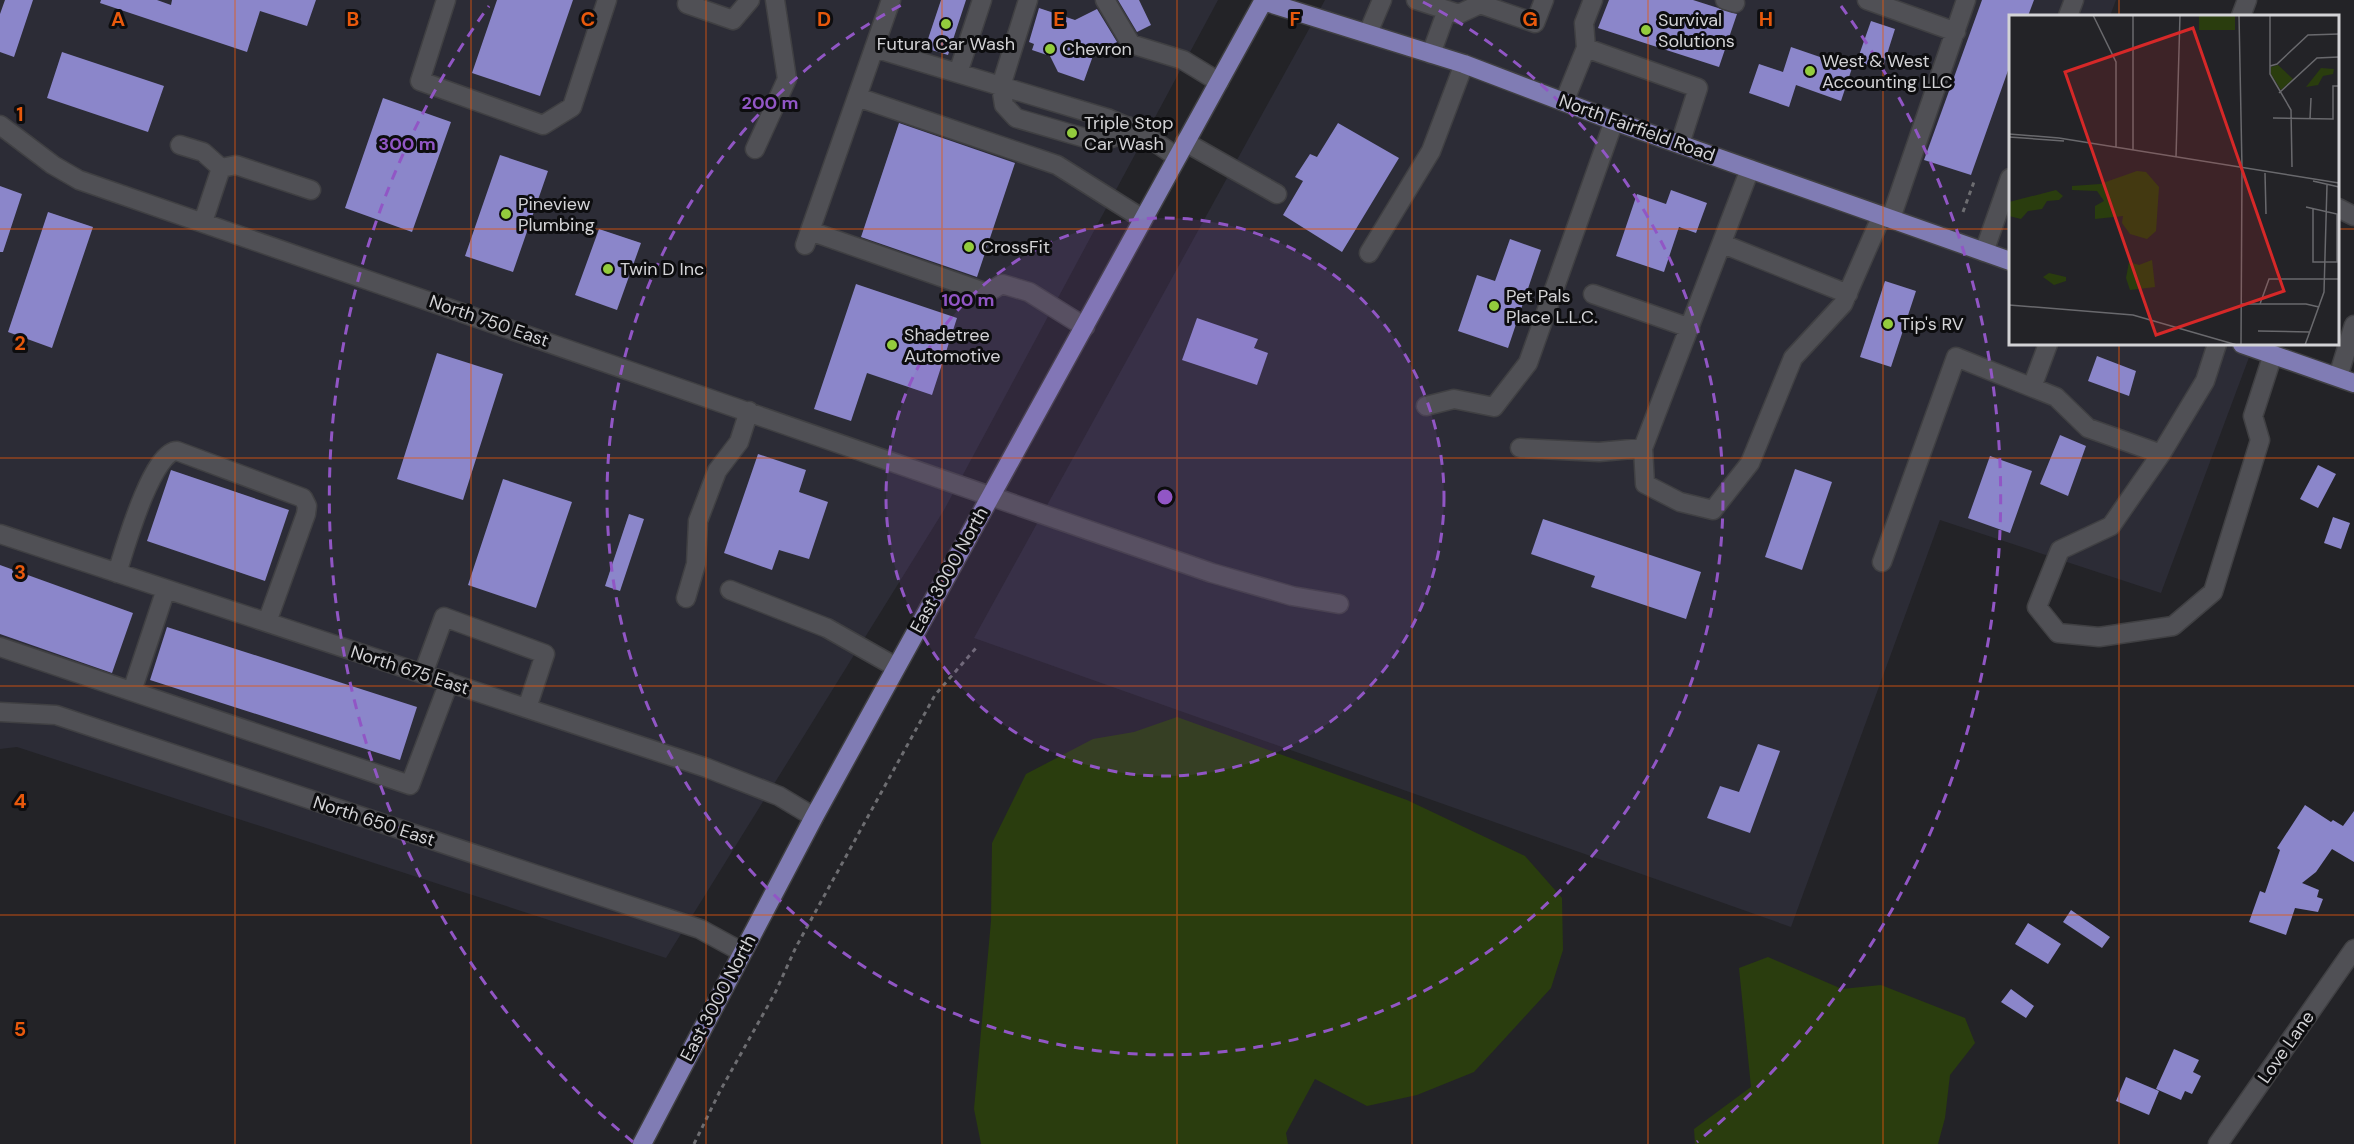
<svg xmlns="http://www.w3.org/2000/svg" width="2354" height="1144" viewBox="0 0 2354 1144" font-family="'DM Sans',sans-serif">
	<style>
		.built { fill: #2c2c36 }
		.green { fill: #2a3d0e }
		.building { fill: #8b86ca }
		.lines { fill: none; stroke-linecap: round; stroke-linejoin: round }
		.minor-casing { stroke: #404043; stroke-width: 21 }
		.major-casing { stroke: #404043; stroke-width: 21 }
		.path { stroke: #6d6d71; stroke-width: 3; stroke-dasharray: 4.5 4.5; stroke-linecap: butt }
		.minor { stroke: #505055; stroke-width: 18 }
		.major { stroke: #807cb4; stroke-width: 18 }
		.grid { fill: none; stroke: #e8590c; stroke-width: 1.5; stroke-opacity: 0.55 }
		.ring { fill: none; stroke: #9156c5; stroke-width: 3; stroke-dasharray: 10 8 }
		.poi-dot { fill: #93cc3d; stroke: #0d0d0f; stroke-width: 2 }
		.labels { text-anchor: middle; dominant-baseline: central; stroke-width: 6; stroke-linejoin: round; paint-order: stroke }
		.poi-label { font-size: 18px; fill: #d3d3d6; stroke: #0d0d0f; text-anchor: start }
		.street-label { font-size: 18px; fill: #d3d3d6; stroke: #0d0d0f }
		.inset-road { fill: none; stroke: #69696d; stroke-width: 1.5 }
		.view { fill: #d62828; fill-opacity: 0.15; stroke: #d62828; stroke-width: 3 }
		.inset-edge { fill: none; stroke: #d3d3d6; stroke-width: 3 }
		.grid-label { font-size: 20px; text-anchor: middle; font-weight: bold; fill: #e8590c; stroke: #0d0d0f; stroke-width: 6; stroke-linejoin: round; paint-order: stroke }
		.centre { fill: #9156c5; stroke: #0d0d0f; stroke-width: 3 }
		.ring-label { font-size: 18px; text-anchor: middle; font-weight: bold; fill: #9156c5; stroke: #0d0d0f; stroke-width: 6; stroke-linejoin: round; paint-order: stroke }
	</style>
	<rect width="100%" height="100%" fill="#232327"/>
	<path class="built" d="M0,0H1218L944,510L666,958L17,747L0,749Z
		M1325,0H2116L2110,16H2010V344H2254L2161,593L1940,520L1791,927L974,638Z"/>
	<path class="green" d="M1177,717L1407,800L1525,856L1562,898L1563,950L1551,988L1474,1072L1417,1095L1367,1106L1315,1079L1286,1133L1288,1144H981L974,1109L991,921L992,843L1026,774L1093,739L1134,732Z
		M1768,957L1842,989L1881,985L1965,1018L1975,1043L1950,1075L1945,1118L1938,1144H1695L1694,1129L1751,1087L1739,968Z"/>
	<path class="building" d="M5,0H33L14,57L0,52V14Z
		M101,0H157L171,5L172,0H316L307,26L260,11L247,52L100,3Z
		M497,0H573L540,96L472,73Z
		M941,0H966L948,55L925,48Z
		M1118,0H1139L1151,25L1137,32Z
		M1609,0H1693L1737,14L1719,67L1598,28Z
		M1982,0H2034L2028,16H2010V65L1971,175L1924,160Z
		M1039,8L1075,20L1097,9L1117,42L1094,53L1084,81L1058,72L1050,56L1032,50L1034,44L1029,42Z
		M1871,21L1895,29L1882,70L1857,61Z
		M1791,47L1852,68L1841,101L1796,85L1789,107L1749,93L1759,64L1783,72Z
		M62,52L164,86L148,132L47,98Z
		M383,98L451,122L412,232L345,208Z
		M899,123L1015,163L977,277L861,237Z
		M1338,123L1399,158L1342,252L1283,215L1303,181L1295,177L1310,154L1317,157Z
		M500,155L548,171L513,272L465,256Z
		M0,186L22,194L3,252H0Z
		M1671,190L1707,203L1696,233L1679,227L1664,272L1616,256L1637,194L1666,204Z
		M48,212L93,227L52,348L8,332Z
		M599,229L641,243L617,310L575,295Z
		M1510,239L1541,250L1508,348L1458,331L1477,275L1495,281Z
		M1885,281L1916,291L1891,367L1860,357Z
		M856,284L957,318L932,395L867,373L851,421L814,409Z
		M1197,318L1258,339L1254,348L1268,353L1257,385L1182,360Z
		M437,353L503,374L463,500L397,479Z
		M2097,356L2136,371L2129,396L2088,381Z
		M2060,435L2086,446L2068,496L2040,484Z
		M758,454L806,470L799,492L828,502L809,559L779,550L772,570L724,553Z
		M1990,456L2032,471L2010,533L1968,518Z
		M2318,465L2336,474L2318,508L2300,499Z
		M1795,469L1832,482L1802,570L1765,557Z
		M171,470L289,510L265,581L147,541Z
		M503,479L572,502L536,608L468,585Z
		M629,514L644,519L620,591L605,586Z
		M2333,517L2350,523L2341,549L2324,543Z
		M1543,519L1701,572L1686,619L1591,587L1595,576L1531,554Z
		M0,565L133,613L112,673L0,634Z
		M167,627L417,707L400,760L150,680Z
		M1758,744L1780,751L1750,833L1707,818L1720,786L1739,792Z
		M2305,805L2331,822L2333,820L2343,826L2354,811V862L2332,849L2316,872L2302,883L2319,890L2317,897L2323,899L2318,912L2295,908L2286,935L2249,922L2260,891L2265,893L2280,850L2277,848Z
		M2071,910L2110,937L2102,948L2063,922Z
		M2028,923L2061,944L2048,964L2015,944Z
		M2011,989L2034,1006L2026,1018L2001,1002Z
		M2174,1049L2199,1060L2193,1072L2201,1076L2192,1094L2185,1091L2181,1100L2156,1089Z
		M2126,1077L2159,1091L2149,1115L2116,1101Z"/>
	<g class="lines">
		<g class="minor-casing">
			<path id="minor" d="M446,0L420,81L543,125L572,107L607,0
				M688,0L687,4L733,20L750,0
				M1028,0L1001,86L1004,105L1016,118L1099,142L1114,137L1127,126
				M1105,0L1131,44L1183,60L1219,82
				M1416,0L1459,14L1480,4L1535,23L1544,0
				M1725,0L1735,3
				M1867,0L1956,32
				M2068,16L2074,0
				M2241,16L2247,0
				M1368,33L1382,0
				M874,48L1107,118L1142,133L1177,157
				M1586,48L1698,88L1680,144
				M1431,54L1447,10
				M958,73L982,0
				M857,97L1057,165L1143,219
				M1564,102L1586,48L1584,23L1593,0
				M0,125L53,165L79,180L1212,573L1292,596L1339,604
				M1185,142L1277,194
				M180,145L203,152L221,168
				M755,149L787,79L775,0
				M1750,169L1643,448L1645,484L1680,502L1713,510L1750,463L1793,358L1843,304L1882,215
				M2338,208L2354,216
				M1891,218L1966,0
				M203,222L221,168L236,165L311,190
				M810,231L987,293L1002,284L1029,292L1085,327
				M1723,244L1848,294
				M805,245L891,0
				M1984,252L2010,178
				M1369,253L1431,151L1464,64
				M1593,294L1690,328
				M2217,344L2205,381L2161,454L2111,526L2060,550L2037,607L2058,633L2099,637L2173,626L2213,592L2260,440L2253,416L2273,354
				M2338,377L2354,325
				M2032,387L2048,344
				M1426,406L1454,399L1494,407L1528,363L1614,121
				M1520,448L1599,452L1643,448
				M0,534L707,768L779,796L814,817
				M1882,562L1956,357L2056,397L2088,428L2161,454
				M117,573C124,551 152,451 177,451L303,498L307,506L306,514L267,622
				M730,590L827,628L896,667
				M686,598L696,564L698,521L717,471L739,442L749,411
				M0,647L410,785L449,682
				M423,674L444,617L545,654L527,708
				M132,691L166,589
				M0,712L56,715L700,929L742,952
				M2218,1144L2354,949"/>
		</g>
		<g class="major-casing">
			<path id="major" d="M1263,1L1464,64L1614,121L2010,261
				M2242,344L2354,383
				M642,1144L814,817L1264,0"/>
		</g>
		<path class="path" d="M1963,212L1975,179
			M694,1144L720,1091L775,993L796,947L935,695L976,648"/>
		<use href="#minor" class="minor"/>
		<use href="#major" class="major"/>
	</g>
	<path class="grid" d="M235,0V1144M471,0V1144M706,0V1144M942,0V1144M1177,0V1144M1412,0V1144M1648,0V1144M1883,0V1144M2119,0V16M0,229H2010M2338,229H2354M2119,344V1144M0,458H2354M0,686H2354M0,915H2354"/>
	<circle cx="1165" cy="497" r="279" fill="#9156c5" fill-opacity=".12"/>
	<g class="ring">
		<circle cx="1165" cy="497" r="279"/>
		<path d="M1423 2A558 558 0 1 1 907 2"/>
		<path d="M633 1142A836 836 0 0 1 489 6M1841 6A836 836 0 0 1 1697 1142"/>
	</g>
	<g class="poi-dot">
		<circle cx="946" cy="24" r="6"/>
		<circle cx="1646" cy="30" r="6"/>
		<circle cx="1050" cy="49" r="6"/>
		<circle cx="1810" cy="71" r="6"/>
		<circle cx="1072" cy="133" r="6"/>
		<circle cx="506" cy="214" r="6"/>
		<circle cx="969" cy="247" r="6"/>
		<circle cx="608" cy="269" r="6"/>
		<circle cx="1494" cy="306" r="6"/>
		<circle cx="1888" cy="324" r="6"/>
		<circle cx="892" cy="345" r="6"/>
	</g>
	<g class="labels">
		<g class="poi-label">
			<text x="1658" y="20">Survival<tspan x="1658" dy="21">Solutions</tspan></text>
			<text x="946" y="44" text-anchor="middle">Futura Car Wash</text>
			<text x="1062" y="49">Chevron</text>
			<text x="1822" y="61">West &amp; West<tspan x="1822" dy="21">Accounting LLC</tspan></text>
			<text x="1084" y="123">Triple Stop<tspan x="1084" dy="21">Car Wash</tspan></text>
			<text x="518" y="204">Pineview<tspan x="518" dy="21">Plumbing</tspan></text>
			<text x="981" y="247">CrossFit</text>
			<text x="620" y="269">Twin D Inc</text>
			<text x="1506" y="296">Pet Pals<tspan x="1506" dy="21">Place L.L.C.</tspan></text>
			<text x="1900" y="324">Tip's RV</text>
			<text x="904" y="335">Shadetree<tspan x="904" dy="21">Automotive</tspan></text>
		</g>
		<g class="street-label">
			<text transform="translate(1637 128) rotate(20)">North Fairfield Road</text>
			<text transform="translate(489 321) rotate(19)">North 750 East</text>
			<text transform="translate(949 570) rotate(-61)">East 3000 North</text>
			<text transform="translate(410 670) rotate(18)">North 675 East</text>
			<text transform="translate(374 821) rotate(18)">North 650 East</text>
			<text transform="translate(718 998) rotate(-62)">East 3000 North</text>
			<text transform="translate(2286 1047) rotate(-55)">Love Lane</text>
		</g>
	</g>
	<g transform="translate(2009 15)">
		<rect width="330" height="330" fill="#232327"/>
		<path d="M190,0H226V15H190ZM269,50L284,64L272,75L262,59V52ZM312,53L325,54L324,59L314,61L309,70L297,72ZM128,156L137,157L150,172L147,216L138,224L121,219L113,208L114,201L86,204V191L95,186L88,176L63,175V171L91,169ZM47,175L54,181L50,185L38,186L33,194L19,196L12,204L0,201V187ZM143,245L146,272L121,275L117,263L120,247L130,250ZM40,258L57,262V266L45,270L34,262Z" fill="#2a3d0e"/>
		<path class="inset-road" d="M84,0L107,47V132M124,0V135M230,0L233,153M261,0V59L282,95L283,152M261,51L268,49L299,20L330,19M270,78L308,43L330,42M264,103L324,104V71H330M301,104L302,83M0,119L50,123L330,168M0,122L55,126M167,142L171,0M256,158L257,199M304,166L330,172M297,192L328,199V247H304V194M232,289H297L310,292M251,289L260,264H330M0,290L124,300L228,330M249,316L300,317M232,330L233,154M296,330L315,277L318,170"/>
		<path class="view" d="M184,13L275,276L147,320L56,57Z"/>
		<rect width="330" height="330" class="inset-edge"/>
	</g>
	<g class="grid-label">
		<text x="118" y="26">A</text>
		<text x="353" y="26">B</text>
		<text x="588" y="26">C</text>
		<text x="824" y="26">D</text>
		<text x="1059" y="26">E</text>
		<text x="1295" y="26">F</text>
		<text x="1530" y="26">G</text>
		<text x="1766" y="26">H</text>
		<text x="20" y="121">1</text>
		<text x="20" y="350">2</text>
		<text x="20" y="579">3</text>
		<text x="20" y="808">4</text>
		<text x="20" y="1036">5</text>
	</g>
	<circle cx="1165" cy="497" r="9" class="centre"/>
	<g class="ring-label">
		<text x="770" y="109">200 m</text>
		<text x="407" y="150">300 m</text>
		<text x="968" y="306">100 m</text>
	</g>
</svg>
